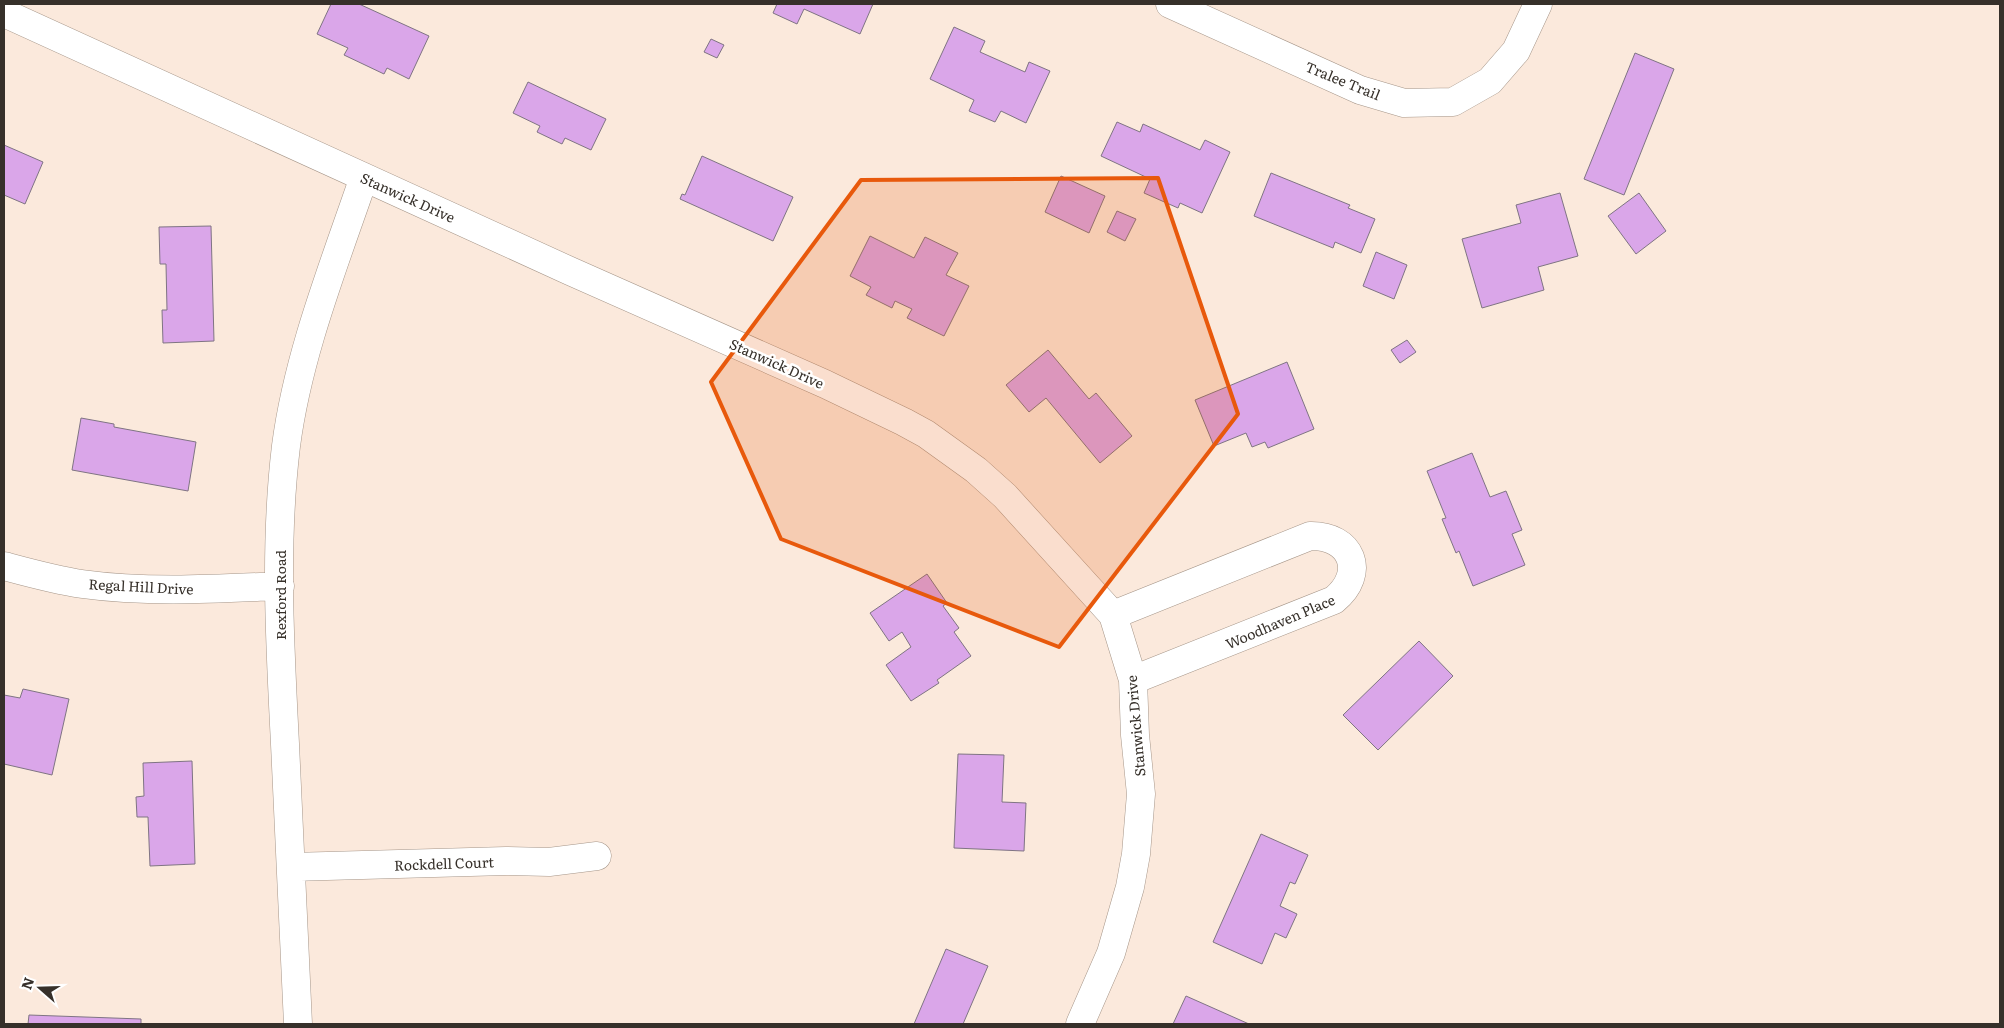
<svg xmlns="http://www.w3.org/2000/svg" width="2004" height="1028" viewBox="0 0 2004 1028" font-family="Literata,serif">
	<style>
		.building { fill: #daa6e9; stroke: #7f7483 }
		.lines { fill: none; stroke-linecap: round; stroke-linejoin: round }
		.minor-casing { stroke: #a69689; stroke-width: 29 }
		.minor { stroke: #fff; stroke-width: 28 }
		.marked { fill: #e8590c; fill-opacity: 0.2; stroke: #e8590c; stroke-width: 4; stroke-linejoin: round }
		.labels { text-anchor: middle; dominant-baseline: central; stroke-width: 5; stroke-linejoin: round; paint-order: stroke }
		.street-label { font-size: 14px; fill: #36302a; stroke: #fff }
	</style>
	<rect width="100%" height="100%" fill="#fbe9dc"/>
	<path class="building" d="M331,4H359L429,36L409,79L387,68L384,74L344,55L348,48L317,34Z
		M777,4H873L860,34L804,9L797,24L773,13Z
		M954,27L985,41L980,52L1025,72L1029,62L1050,71L1026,123L1001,111L995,122L969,111L974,100L930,79Z
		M711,39L724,45L717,58L704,52Z
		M1635,53L1674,69L1624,195L1584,179Z
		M528,82L606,119L591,150L565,138L562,144L537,132L540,126L513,113Z
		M1117,122L1140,132L1143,124L1200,150L1205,140L1230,152L1202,213L1180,203L1178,208L1144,193L1150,179L1101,156Z
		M4,145L43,162L25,204L4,195Z
		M702,156L793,197L773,241L680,199L682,194L685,195Z
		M1271,173L1350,205L1348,208L1375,219L1361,253L1335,242L1333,248L1254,216Z
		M1061,176L1105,196L1089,233L1045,212Z
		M1560,193L1578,256L1538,267L1544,290L1482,308L1462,239L1521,223L1516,205Z
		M1639,193L1666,231L1636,254L1608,216Z
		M1117,211L1136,219L1125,241L1107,232Z
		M211,226L214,341L163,343L162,310H167L166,264H160L159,227Z
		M870,236L914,258L925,237L958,253L946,275L969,286L944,336L907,318L912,309L895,301L892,308L866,295L871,287L850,276Z
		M1376,252L1407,265L1394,299L1363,286Z
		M1407,340L1416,352L1400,363L1391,350Z
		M1048,350L1089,399L1096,393L1132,436L1100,463L1046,398L1029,412L1006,385Z
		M1287,362L1314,429L1268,448L1265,442L1252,447L1246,433L1214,446L1195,400Z
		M81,418L114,424V427L196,442L188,491L72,470Z
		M1472,453L1490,497L1506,491L1522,530L1512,534L1525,565L1473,586L1459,551L1456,553L1442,519L1446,518L1427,471Z
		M927,574L947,603L943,606L959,628L954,632L971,656L937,680L939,683L911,701L886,665L911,647L902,632L889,641L870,613Z
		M1419,641L1453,676L1378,750L1343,715Z
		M23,689L69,699L52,775L4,764V695L20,698Z
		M958,754L1004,755L1002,802L1026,803L1024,851L954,848Z
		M192,761L195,864L150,866L148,817H137L136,797L144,796L143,763Z
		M1261,834L1308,855L1295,884L1290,882L1280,906L1297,914L1286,938L1275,933L1262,964L1213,942Z
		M946,949L988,966L963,1024H914Z
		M1186,996L1249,1024H1173Z
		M29,1015L141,1019V1024H28Z"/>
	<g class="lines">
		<g class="minor-casing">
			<path id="minor" d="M1170,4L1360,90L1404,103L1453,102L1490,81L1516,51L1538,4
				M4,13L570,271L825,384L904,422L926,434L976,470L1005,496L1113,615L1133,680L1135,735L1141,794L1136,854L1130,887L1111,953L1080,1024
				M4,566C30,573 55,580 82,584C147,593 214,589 280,586
				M1113,615L1310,536C1352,535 1367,573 1334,600L1133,680
				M291,867L506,861L549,862L597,856
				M298,1024C294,931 289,837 285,744C280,646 274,545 286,446C298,354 334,265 364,177"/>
		</g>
		<use href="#minor" class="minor"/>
	</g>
	<path class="marked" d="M1158,178L1238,414L1059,647L781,539L711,382L861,180Z"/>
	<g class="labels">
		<g class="street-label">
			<text transform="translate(1343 80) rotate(22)">Tralee Trail</text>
			<text transform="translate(408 197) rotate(24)">Stanwick Drive</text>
			<text transform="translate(777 363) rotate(24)">Stanwick Drive</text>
			<text transform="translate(141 586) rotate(3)">Regal Hill Drive</text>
			<text transform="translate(280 595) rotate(-90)">Rexford Road</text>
			<text transform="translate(1280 621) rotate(-23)">Woodhaven Place</text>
			<text transform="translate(1135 726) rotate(-95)">Stanwick Drive</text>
			<text transform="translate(444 863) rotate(-2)">Rockdell Court</text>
		</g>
	</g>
	<rect width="2004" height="1028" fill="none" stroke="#36302a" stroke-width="10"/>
	<g transform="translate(40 988) rotate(290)" stroke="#ffffff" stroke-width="4" paint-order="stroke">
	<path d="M0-4L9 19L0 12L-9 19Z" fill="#36302a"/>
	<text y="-8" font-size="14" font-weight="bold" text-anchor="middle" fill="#36302a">N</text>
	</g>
</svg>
